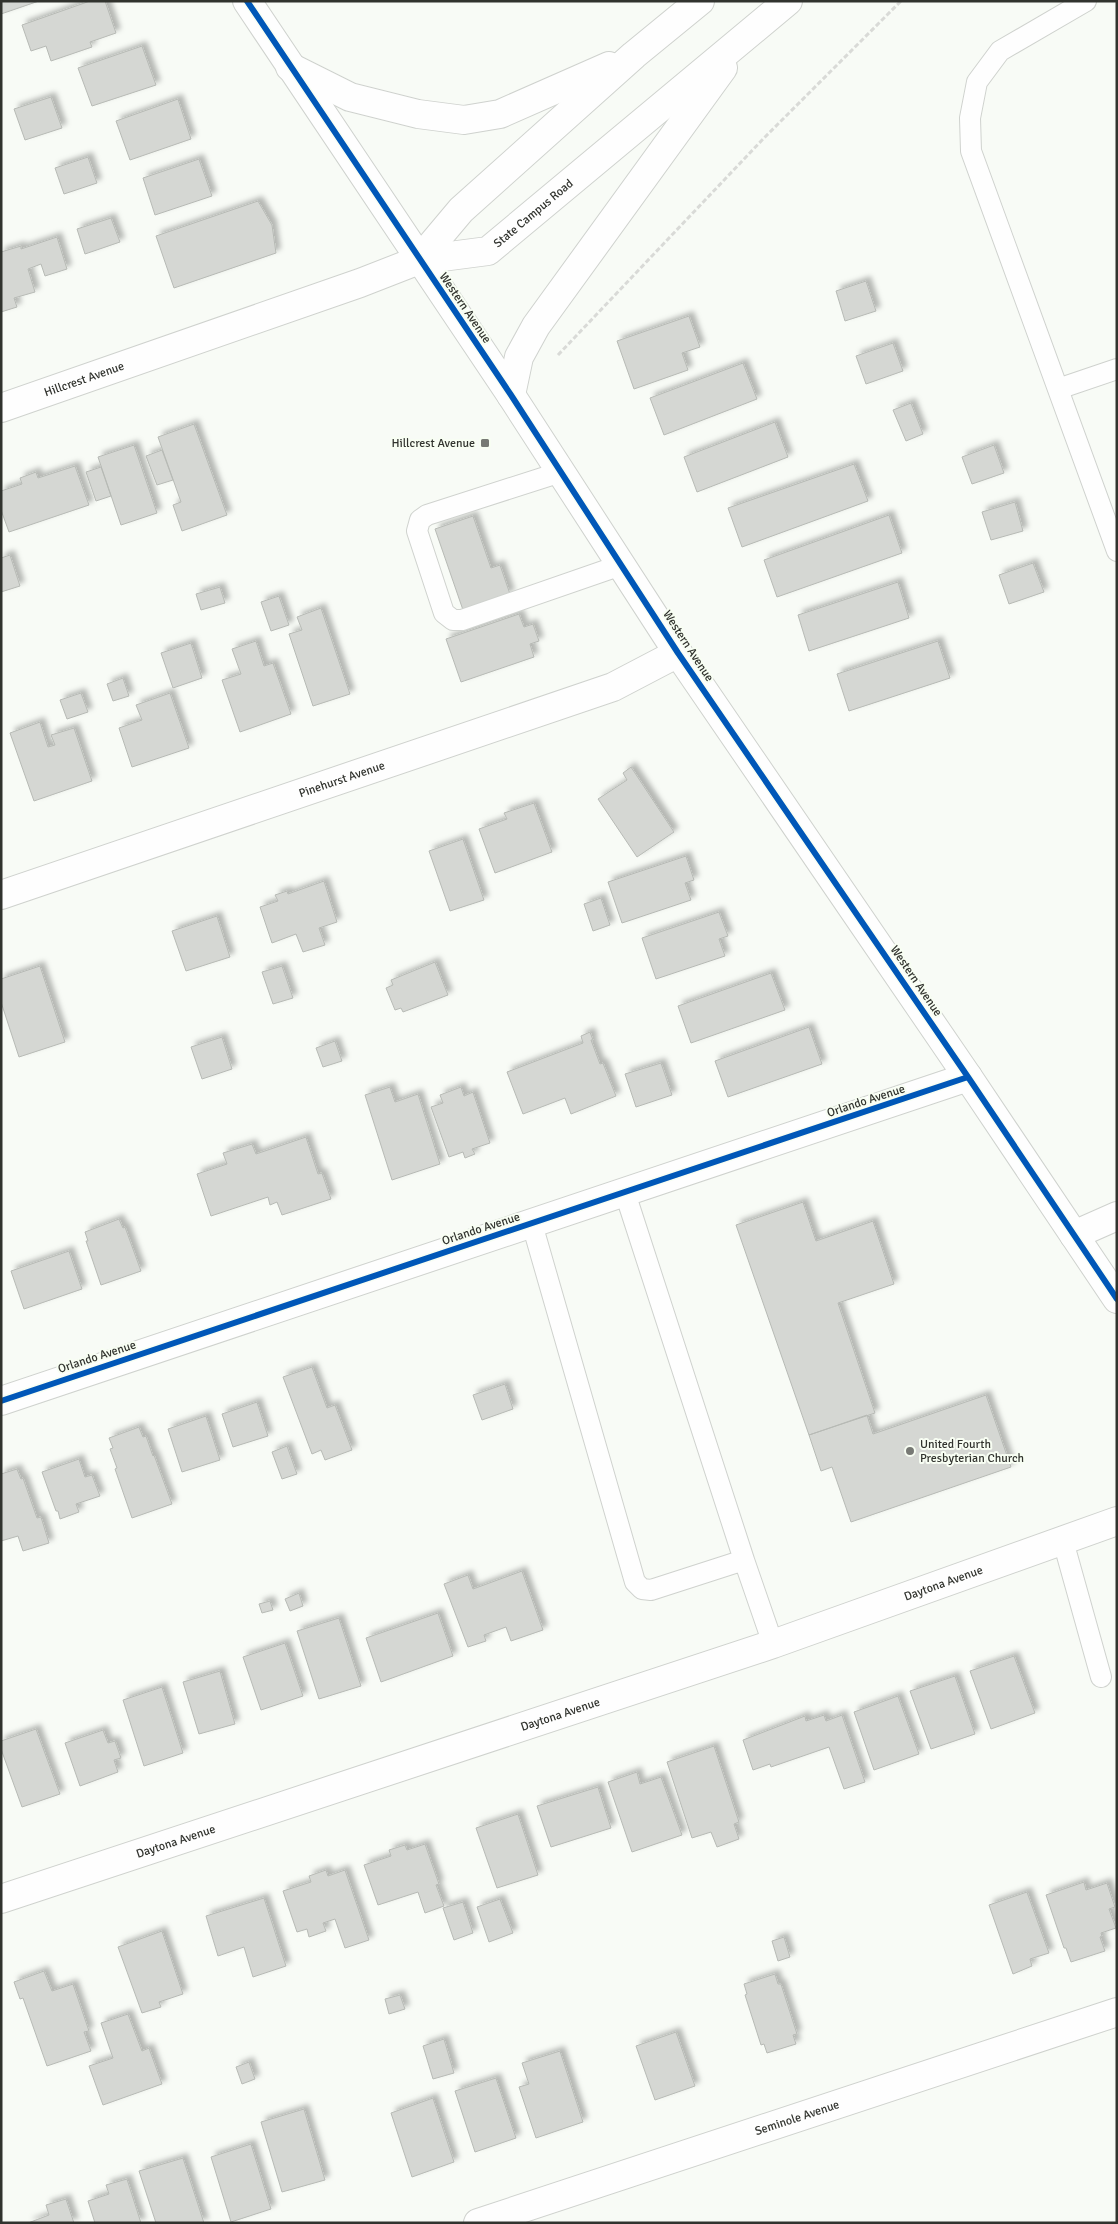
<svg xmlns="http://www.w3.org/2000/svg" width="1118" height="2224" viewBox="0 0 1118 2224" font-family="Signika,sans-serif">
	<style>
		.building { fill: #d5d7d3; stroke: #b7bab5; filter: url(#shadow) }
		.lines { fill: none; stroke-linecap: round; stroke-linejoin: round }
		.service-casing { stroke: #cfd2ce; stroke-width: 22 }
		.minor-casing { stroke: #cfd2ce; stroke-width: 30 }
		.primary-casing { stroke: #cfd2ce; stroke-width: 30 }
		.path { stroke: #d9dad7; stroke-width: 3; stroke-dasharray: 5 2.5; stroke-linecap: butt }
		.service { stroke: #fefefe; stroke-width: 20 }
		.minor { stroke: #fefefe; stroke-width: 28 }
		.primary { stroke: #fefefe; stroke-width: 28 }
		.cycleway-casing { stroke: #f8fef3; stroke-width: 9 }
		.cycleway { stroke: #0057b8; stroke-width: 6 }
		.poi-dot { fill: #777974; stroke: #f8fef3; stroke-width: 2 }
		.labels { text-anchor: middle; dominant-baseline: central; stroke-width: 4; stroke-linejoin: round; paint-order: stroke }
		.street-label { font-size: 12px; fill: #31332e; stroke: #f8fef3 }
		.poi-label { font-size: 12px; fill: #31332e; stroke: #f8fef3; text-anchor: end }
	</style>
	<defs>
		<filter id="shadow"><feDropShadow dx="4.5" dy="-4.5" stdDeviation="2.5" flood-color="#0004"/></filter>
	</defs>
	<rect width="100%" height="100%" fill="#f8fbf6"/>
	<path class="building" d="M1,1H39L1,14Z
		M90,1H105L116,33L90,42L92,47L51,61L46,46L31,51L22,25Z
		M142,46L156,85L92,106L78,68Z
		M51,97L62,128L25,140L14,109Z
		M178,99L191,139L130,160L116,121Z
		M88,157L97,183L64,194L55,168Z
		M199,159L212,196L155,215L143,178Z
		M258,201L272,225L276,253L174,288L156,236Z
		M111,218L120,242L85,254L77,229Z
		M57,237L67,269L45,276L41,264L28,269L35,292L14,298L17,307L1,312V252L21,246V249Z
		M866,281L876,311L845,321L836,291Z
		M689,316L700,347L682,353L688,370L634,389L617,341Z
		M893,343L903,371L866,384L856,356Z
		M743,363L757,399L664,435L650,398Z
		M911,403L923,434L906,441L893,410Z
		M775,422L788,457L697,492L684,457Z
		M194,424L227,515L182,531L173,505L181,502L158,437Z
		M134,445L157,513L121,525L98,457Z
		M994,445L1004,473L972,484L962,457Z
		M162,450L173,480L157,485L146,456Z
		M854,464L868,501L742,547L728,508Z
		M75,466L89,505L9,532L1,510V491L22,484L20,478L36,472L38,478Z
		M101,467L111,496L96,501L86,472Z
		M1015,502L1023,531L991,540L982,512Z
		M889,515L902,553L777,597L764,560Z
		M473,516L491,568L500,565L510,594L463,610L435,529Z
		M10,555L20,586L1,592V558Z
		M1033,563L1044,592L1009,604L999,575Z
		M898,582L909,618L809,651L798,615Z
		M220,587L225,603L201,610L196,594Z
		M279,596L289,625L271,631L261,602Z
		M321,608L350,694L313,706L289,634L302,630L297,617Z
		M519,614L524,627L533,624L539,641L530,644L534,657L461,682L446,639Z
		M256,641L264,666L273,663L291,714L240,732L222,680L241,674L232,649Z
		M938,641L950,678L849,711L837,674Z
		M191,643L202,678L173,688L161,653Z
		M123,678L129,696L113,701L107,684Z
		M81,693L88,712L67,719L60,700Z
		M170,693L189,748L132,767L119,728L142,720L136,705Z
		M40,722L48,747L55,745L51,735L74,728L92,781L34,801L10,733Z
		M631,767L674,832L637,857L598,799L627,780L623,773Z
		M534,803L552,852L495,873L479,829L507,819L504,813Z
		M463,839L484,900L450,911L429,851Z
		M686,856L694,880L685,883L691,900L622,923L608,882Z
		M324,881L337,922L319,928L325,945L303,952L296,934L272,943L260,907L278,901L275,895L287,891L288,894Z
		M601,898L610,925L593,931L584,904Z
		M719,912L728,936L719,939L725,956L656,979L642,938Z
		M217,916L230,957L186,971L172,931Z
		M435,962L448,995L403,1012L401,1008L395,1010L386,988L393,985L391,980Z
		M40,966L65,1042L19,1057L1,1002V979Z
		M282,966L293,998L273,1004L262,972Z
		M771,973L785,1010L691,1043L678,1006Z
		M809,1027L822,1064L728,1097L715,1061Z
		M590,1032L593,1040H591L600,1064L603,1063L616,1096L571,1114L565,1098L523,1114L507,1072L583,1043L581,1036Z
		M222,1037L232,1069L202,1079L191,1047Z
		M335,1041L342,1061L323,1067L316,1048Z
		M661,1063L672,1095L636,1107L625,1074Z
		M390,1087L395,1102L418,1094L440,1164L392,1180L365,1095Z
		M461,1087L464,1096L473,1092L490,1143L472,1149L475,1154L465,1158L463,1152L449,1157L431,1107L443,1103L440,1095Z
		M306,1137L318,1174L322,1173L331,1199L282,1215L277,1202L270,1205L268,1197L211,1216L197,1174L227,1164L223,1153L252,1144L256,1154Z
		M803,1202L816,1241L873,1221L894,1284L838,1303L875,1413L809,1435L736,1225Z
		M119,1219L123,1228L125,1227L141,1271L101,1285L86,1241H88L85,1232Z
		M69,1251L82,1289L24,1309L11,1271Z
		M312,1367L327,1408L335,1405L352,1450L325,1460L321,1450L312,1454L283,1377Z
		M505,1384L513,1409L482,1420L473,1395Z
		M986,1395L1011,1467L851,1522L832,1467L821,1471L809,1435L867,1415L873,1434Z
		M257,1402L268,1436L233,1447L222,1414Z
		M206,1416L220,1460L182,1472L168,1429Z
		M139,1427L143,1437L146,1436L153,1456L154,1455L172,1504L132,1518L115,1469L117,1468L110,1449L113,1448L109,1438Z
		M287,1446L297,1474L282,1479L272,1452Z
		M79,1459L85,1477L92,1475L100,1496L76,1504L79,1512L60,1519L58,1511H56L42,1472Z
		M17,1469L21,1479L23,1478L37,1518L41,1517L49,1543L23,1551L18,1536L1,1541V1474Z
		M522,1571L543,1630L511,1641L506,1627L484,1635L486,1641L468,1647L444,1584L468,1575L473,1589Z
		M299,1593L303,1606L290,1611L285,1599Z
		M270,1601L273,1610L262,1613L259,1604Z
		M438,1613L453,1656L381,1682L366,1638Z
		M339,1618L361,1686L319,1699L297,1631Z
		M285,1643L303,1696L261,1710L243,1657Z
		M1014,1656L1035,1713L991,1729L970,1671Z
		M220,1671L235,1724L199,1734L183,1682Z
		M955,1676L975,1734L931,1749L910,1691Z
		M162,1687L183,1753L144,1766L123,1700Z
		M898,1696L919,1754L874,1770L854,1712Z
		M824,1715L826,1721L842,1715L865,1782L844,1789L829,1747L771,1767L770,1764L753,1770L743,1740L805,1716L806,1721Z
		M36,1729L60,1794L22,1807L1,1749V1741Z
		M103,1730L108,1743L115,1741L121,1758L114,1760L118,1772L80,1786L65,1743Z
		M714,1746L739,1822L734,1824L739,1839L717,1847L711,1832L692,1838L667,1762Z
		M637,1772L640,1784L661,1777L682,1835L632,1852L608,1782Z
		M598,1787L611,1828L551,1847L537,1806Z
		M518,1814L538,1875L497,1888L476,1828Z
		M425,1844L439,1884L436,1885L444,1906L425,1913L418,1892L378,1905L364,1865L391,1856L389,1850L405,1845L407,1850Z
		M326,1870L328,1876L345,1870L369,1940L345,1948L335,1919L323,1923L326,1931L309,1937L307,1929L297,1932L283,1891L311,1882L309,1876Z
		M1084,1882L1086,1890L1107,1883L1115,1907L1109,1909L1116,1928L1101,1933L1102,1936L1100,1937L1105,1951L1071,1962L1066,1948H1064L1046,1895Z
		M1027,1892L1049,1953L1030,1959L1032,1966L1013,1974L989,1905Z
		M264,1898L286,1966L253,1977L244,1947L218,1956L206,1916Z
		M500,1899L513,1933L489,1942L477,1907Z
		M463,1902L473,1933L454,1940L443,1908Z
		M162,1931L183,1994L159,2002L161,2007L142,2013L118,1947Z
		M784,1937L790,1957L778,1961L772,1941Z
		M44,1971L52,1991L73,1984L89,2031L84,2032L91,2051L47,2066L23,1998L20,1999L14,1982Z
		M775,1974L778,1984H781L797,2034L793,2035L796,2044L767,2053L764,2044L761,2045L745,1995L747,1994L744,1984Z
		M400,1995L405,2009L389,2014L385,1999Z
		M128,2014L142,2051L149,2048L162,2084L103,2105L89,2066L113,2058L101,2023Z
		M676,2032L695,2086L655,2100L636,2046Z
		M444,2039L454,2073L433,2079L423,2046Z
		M560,2051L583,2122L536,2138L519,2087L529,2084L522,2063Z
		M249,2062L255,2079L242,2084L236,2067Z
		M496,2078L516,2138L475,2152L455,2091Z
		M433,2098L454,2162L412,2177L391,2113Z
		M304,2109L325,2180L282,2192L261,2122Z
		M251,2144L271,2209L231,2222L211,2157Z
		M183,2158L204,2223H156L139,2171Z
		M127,2179L141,2223H95L88,2201L109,2194L106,2185Z
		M66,2199L74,2223H28L49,2215L46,2205Z"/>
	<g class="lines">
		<g class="service-casing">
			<path id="service" d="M1086,1L1000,51L977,82L970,118L971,151L1117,551
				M1058,389L1117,369
				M561,472L427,515L420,520L417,531L444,613L453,620H462L621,565
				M532,1224L635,1582L642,1589L651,1590L744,1560L625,1193
				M1063,1541L1101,1677
				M744,1560L773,1644"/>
		</g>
		<g class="minor-casing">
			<g id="minor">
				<path d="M290,67L350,97L418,114L464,120L500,114L609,66"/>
				<path d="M419,260L461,210L634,55L700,1"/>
				<path d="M511,395L519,357L536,326L723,68"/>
				<path id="s1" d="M1,408L360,283L419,260L488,251L788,1"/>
				<path id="s2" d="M1,895L613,687L678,653"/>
				<path d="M1074,1235L1117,1216"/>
				<path d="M1,1401L968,1077"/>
				<path id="s3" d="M478,2223L1117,2012"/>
			</g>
		</g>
		<g class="primary-casing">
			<g id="primary">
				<path d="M247,1L511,395L678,653L968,1077L1117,1299"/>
				<path id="s4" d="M1,1899L773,1644L1117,1521"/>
			</g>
		</g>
		<path class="path" d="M558,355L764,138L901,1"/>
		<use href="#service" class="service"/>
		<use href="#minor" class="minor"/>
		<use href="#primary" class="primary"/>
		<g class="cycleway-casing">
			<path id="cycleway" d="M247,1L511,395L678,653L968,1077L1117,1299
				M1,1401L968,1077"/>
		</g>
		<use href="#cycleway" class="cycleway"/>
	</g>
	<g class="poi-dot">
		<rect x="480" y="438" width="10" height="10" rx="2.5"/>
		<circle cx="910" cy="1451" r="5"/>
	</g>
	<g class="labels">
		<g class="street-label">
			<text stroke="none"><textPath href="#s1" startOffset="572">State Campus Road</textPath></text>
			<text transform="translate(465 308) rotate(56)">Western Avenue</text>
			<text stroke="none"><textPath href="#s1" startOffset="88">Hillcrest Avenue</textPath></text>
			<text transform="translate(688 646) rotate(57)">Western Avenue</text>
			<text stroke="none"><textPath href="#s2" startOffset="360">Pinehurst Avenue</textPath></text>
			<text transform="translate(916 981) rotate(56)">Western Avenue</text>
			<text transform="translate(866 1101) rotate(-18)">Orlando Avenue</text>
			<text transform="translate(481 1229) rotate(-18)">Orlando Avenue</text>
			<text transform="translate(97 1357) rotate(-18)">Orlando Avenue</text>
			<text stroke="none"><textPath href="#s4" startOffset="994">Daytona Avenue</textPath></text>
			<text stroke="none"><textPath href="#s4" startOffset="589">Daytona Avenue</textPath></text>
			<text stroke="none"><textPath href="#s4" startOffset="184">Daytona Avenue</textPath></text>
			<text stroke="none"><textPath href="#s3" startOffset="336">Seminole Avenue</textPath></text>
		</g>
		<g class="poi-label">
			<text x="475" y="443">Hillcrest Avenue</text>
			<text x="920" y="1444" text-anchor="start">United Fourth<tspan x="920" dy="14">Presbyterian Church</tspan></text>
		</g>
	</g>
	<rect width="1118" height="2224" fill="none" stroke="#31332e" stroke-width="5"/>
</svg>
